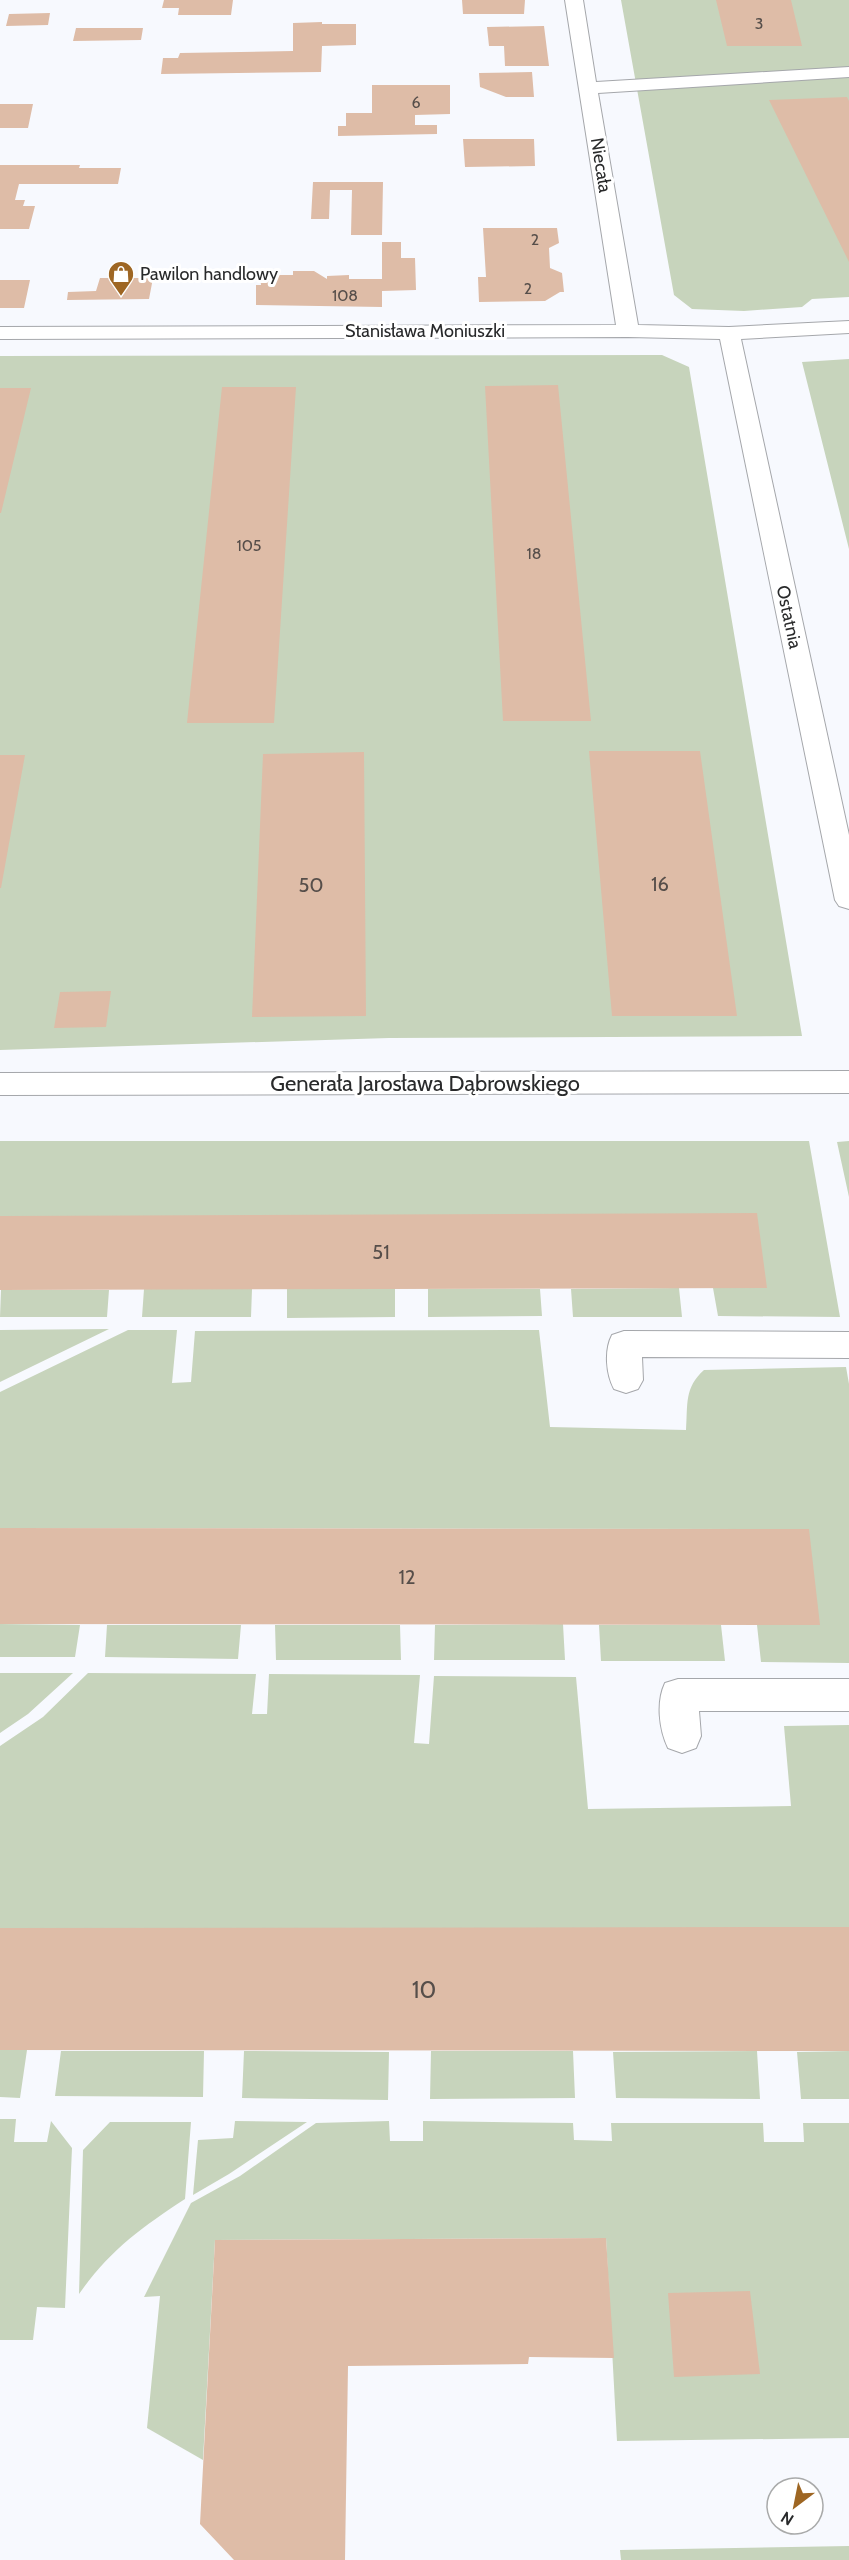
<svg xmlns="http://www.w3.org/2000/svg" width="849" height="2560" viewBox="0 0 849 2560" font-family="Cabin,sans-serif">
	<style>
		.green { fill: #c7d4bc }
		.building { fill: #debca7 }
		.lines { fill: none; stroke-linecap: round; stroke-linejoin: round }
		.minor-casing { stroke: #a5a7ab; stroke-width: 2 }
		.minor { fill: #fff; fill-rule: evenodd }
		.labels { text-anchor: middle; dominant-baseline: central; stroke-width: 6; stroke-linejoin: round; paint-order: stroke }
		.far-number-label { font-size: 16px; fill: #564e4a }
		.far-street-label { font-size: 18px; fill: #292a2b; stroke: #fff }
		.far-poi-label { font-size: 18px; fill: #292a2b; stroke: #fff; text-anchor: start }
		.number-label { font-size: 20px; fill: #564e4a }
		.street-label { font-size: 22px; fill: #292a2b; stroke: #fff }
		.near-number-label { font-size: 24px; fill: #564e4a }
	</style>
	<rect width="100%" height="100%" fill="#f7f9fe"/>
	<path class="green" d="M621,0H849V297L812,299L802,307L744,311L692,309L674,295Z
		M662,355L689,367L802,1036L389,1038L0,1050V356Z
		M849,359V549L802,362Z
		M0,1141H809L840,1317L718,1316L713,1288L767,1287L0,1216Z
		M849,1141V1197L837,1142Z
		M679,1288L682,1317H573L571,1289Z
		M144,1289H252L251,1317H142Z
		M287,1289H395V1317L287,1318Z
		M428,1289H540L542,1316L428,1317Z
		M1,1290H109L107,1317H0Z
		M109,1329L0,1382V1330Z
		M128,1330H177L172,1383L191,1382L195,1331L539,1330L550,1427L686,1430C688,1404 684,1388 704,1370L846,1367L849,1384V1663L761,1662L757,1625L809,1529L0,1528V1392Z
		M0,1624L80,1625L75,1657H0Z
		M563,1624L565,1660H434L435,1625Z
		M107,1625H241L238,1659L105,1657Z
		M275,1625H400L401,1660H276Z
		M599,1625H721L725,1661H601Z
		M0,1673H73L28,1714L0,1733Z
		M88,1673L256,1674L252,1714H267L269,1674L420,1675L414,1743L429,1744L434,1676L576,1677L588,1809L791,1806L784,1726L849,1725V1928H0V1746L43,1717Z
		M0,2050H27L20,2098L0,2097Z
		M61,2051H204L203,2097L55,2096Z
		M244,2051L389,2052L388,2100L242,2098Z
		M431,2051H573L575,2098L430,2099Z
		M757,2051L760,2099L616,2098L613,2052Z
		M849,2051V2099H801L797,2052Z
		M0,2119H16L14,2142H47L51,2121L72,2148L65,2308L37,2307L33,2340H0Z
		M235,2121L307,2122L229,2174L193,2195L198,2140L233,2138Z
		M389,2121L390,2141H423V2121L573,2123L574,2140L612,2141L611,2123H763L764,2142H804L803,2123H849V2438L617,2441L606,2238L215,2240L203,2460L147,2428L160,2296L144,2297L191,2203L240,2176L316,2123Z
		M110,2122H191L185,2199C141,2228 110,2250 79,2294L83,2150Z
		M849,2546V2560H621L620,2550Z"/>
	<path class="building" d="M164,0H233L231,15H178L179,8H162Z
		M462,0H525L524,14H463Z
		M716,0H791L802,46H727Z
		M50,13L48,25L6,26L9,14Z
		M322,22V24H356V45L322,46L321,72L161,74L163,58H178L180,53L293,51V23Z
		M544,26L549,66H505L504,46H489L487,27Z
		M76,28H143L141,40L73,41Z
		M532,72L534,97H506L480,87L479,73Z
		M372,85H450V114L415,115V125H437V134L338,136V126H346V113H372Z
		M847,97L849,101V262L769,100Z
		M0,104H33L28,128H0Z
		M463,139H534L535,166L465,167Z
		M0,165H80L79,168H121L118,184H19L15,200H25L23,206H35L29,229H0Z
		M313,182H383L382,235H351L352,190H330L329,219H311Z
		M483,228H557L559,243L549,248L550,268L562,273L564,292H560L545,301L479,302L478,277H486Z
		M382,242H401V258H415L416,290L382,291V307L256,305V285H261L260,275H293V271H314L327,279V276L349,275V279H382Z
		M100,278H153L149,299L67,300L68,292L96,291Z
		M0,280H30L24,308H0Z
		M558,385L591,721H503L485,386Z
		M222,387H296L274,723H187Z
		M0,388H31L1,513H0Z
		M589,751H700L737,1016H612Z
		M364,752L366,1016L252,1017L263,754Z
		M0,755H25L1,888H0Z
		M111,991L106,1027L54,1028L60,992Z
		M757,1213L767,1288L0,1290V1216Z
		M0,1528L809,1529L820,1625L0,1624Z
		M849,1927V2051L0,2050V1928Z
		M606,2238L614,2358L529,2357L528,2364L348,2366L345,2560H234L200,2524L215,2240Z
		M750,2291L760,2374L674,2377L668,2293Z"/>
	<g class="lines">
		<g class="minor-casing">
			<path id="minor" d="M565,0H583L596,82L849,67V77L598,93L638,325L729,327L849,321V333L741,339L849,835V909L839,906L835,900L720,339L628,337L0,339V327L616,325Z
				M849,1071V1093L0,1095V1073Z
				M624,1331L849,1332V1358L642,1357L643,1380L638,1389L626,1393L614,1389C606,1374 604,1350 612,1335Z
				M678,1679H849V1711H699L701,1736L696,1748L682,1753L668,1748C659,1729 656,1702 665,1683Z"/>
		</g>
		<use href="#minor" class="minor"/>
	</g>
	<defs>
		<g id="shop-pin" transform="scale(1.35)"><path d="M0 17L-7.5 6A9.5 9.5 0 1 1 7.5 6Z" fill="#9e6623" stroke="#fff"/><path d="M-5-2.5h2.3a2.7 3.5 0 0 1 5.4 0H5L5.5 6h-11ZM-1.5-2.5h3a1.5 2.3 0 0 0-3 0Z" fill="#fff"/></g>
	</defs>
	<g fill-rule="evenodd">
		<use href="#shop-pin" x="121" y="274"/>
	</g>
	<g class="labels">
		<g class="far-number-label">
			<text x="759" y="23">3</text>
			<text x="416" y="102">6</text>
			<text x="535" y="239">2</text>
			<text x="528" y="288">2</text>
			<text x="345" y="295">108</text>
			<text x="249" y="545">105</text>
			<text x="534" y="553">18</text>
		</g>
		<g class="far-street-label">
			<text transform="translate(601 165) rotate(81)">Niecała</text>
			<text x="425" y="331">Stanisława Moniuszki</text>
			<text transform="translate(789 617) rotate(78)">Ostatnia</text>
		</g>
		<g class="far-poi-label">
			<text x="140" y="274">Pawilon handlowy</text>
		</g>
		<g class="number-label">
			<text x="660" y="884">16</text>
			<text x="311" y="885">50</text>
			<text x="381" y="1252">51</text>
			<text x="407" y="1577">12</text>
		</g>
		<g class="street-label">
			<text x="425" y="1083">Generała Jarosława Dąbrowskiego</text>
		</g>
		<g class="near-number-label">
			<text x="424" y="1989">10</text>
		</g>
	</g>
	<g transform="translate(795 2506) rotate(212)"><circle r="28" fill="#ffffff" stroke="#a9aaaa" stroke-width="1.5"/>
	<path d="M0-4.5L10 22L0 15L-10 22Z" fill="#9e6623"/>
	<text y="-9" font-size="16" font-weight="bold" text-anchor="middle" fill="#292a2b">N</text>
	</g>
</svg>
